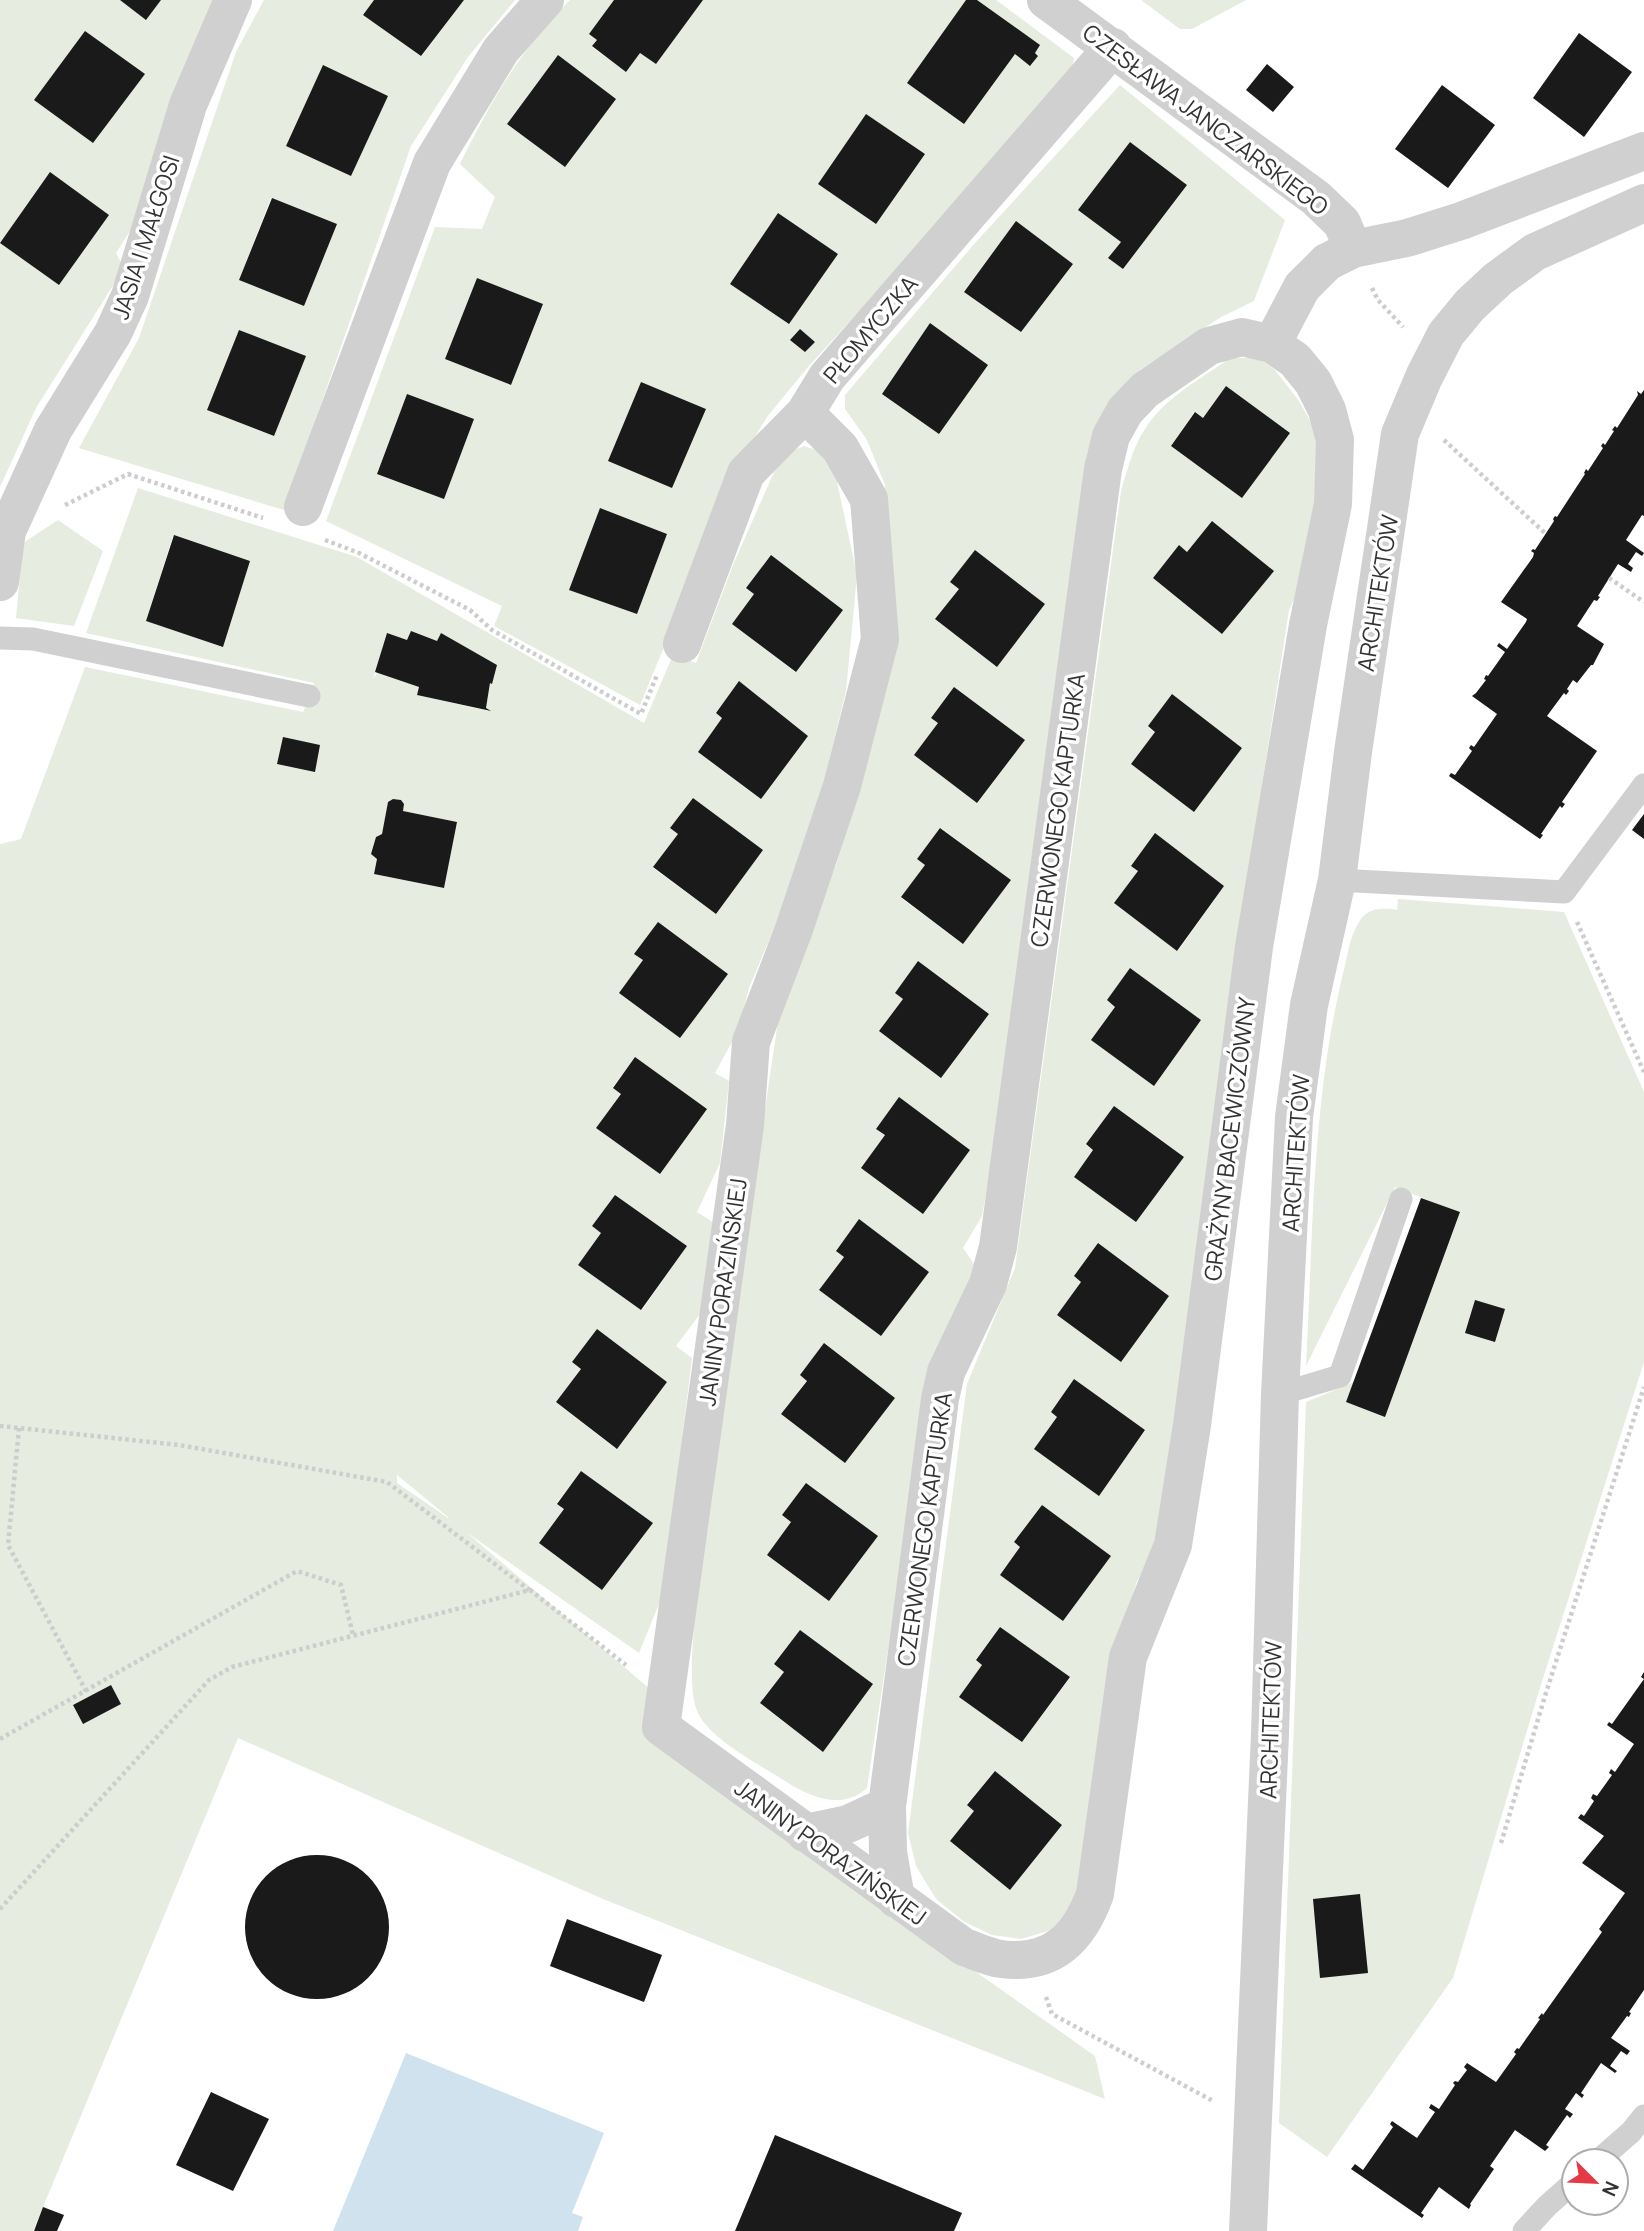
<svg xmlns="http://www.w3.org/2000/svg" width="1644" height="2231" viewBox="0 0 1644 2231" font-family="Manrope,sans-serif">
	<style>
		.green { fill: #e6ecdf; fill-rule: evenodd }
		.water { fill: #cfe2ee }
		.building { fill: #1a1a1a }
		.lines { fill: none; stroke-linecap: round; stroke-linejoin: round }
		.path { stroke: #cdcdcd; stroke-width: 4.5; stroke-dasharray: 3.5 3.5; stroke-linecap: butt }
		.service { stroke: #d0d0d0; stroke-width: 23 }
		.minor { stroke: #d0d0d0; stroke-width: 38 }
		.labels { text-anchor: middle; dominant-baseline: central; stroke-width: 7; stroke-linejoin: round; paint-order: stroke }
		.street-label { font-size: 23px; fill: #333; stroke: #fff }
	</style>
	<rect width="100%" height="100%" fill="#fff"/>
	<path class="green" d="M0,0H120L146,19L161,0H214L145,207L116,253L124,268L36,408L0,487V243L59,285L109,215L50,173L0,243ZM144,75L93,143L35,100Z
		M264,0H374L363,15L421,56L464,0H515L468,57L411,146L284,510L79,448L139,338L236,52ZM323,66L388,96L351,176L286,146ZM271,198L337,224L304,306L239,280ZM239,330L305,356L273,436L208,410Z
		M570,0H614L589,34L597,40L592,47L626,71L640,53L656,64L703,0H966L1015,54L1031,65L1038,55L977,0H996L1074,58L1071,80L808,367L767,417L742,458L640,705L494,626L502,606L326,521L435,227L482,229L495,197L460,164C490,103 521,48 570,0ZM558,55L615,99L564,166L507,124ZM866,114L925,154L875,224L819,183ZM778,213L838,254L789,324L731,284ZM477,278L543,305L511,385L445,359ZM800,329L815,342L805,352L791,340ZM641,382L706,409L672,488L608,461ZM407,395L473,420L444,498L377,473ZM600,508L667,534L637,614Z
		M1141,0H1246L1192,29H1180Z
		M1120,85L1285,220L1254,301L1221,317L1141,369L1114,396L1100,419L1087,453L1063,655L1005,1086L982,1216L963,1248L974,1264L907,1524L867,1788C842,1811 810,1797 785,1781C760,1765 711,1740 698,1713C681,1678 704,1556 710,1514C731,1347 754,1181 779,1015L790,978L836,865L892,651L895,628L885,485L867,440L845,409V395L975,243ZM1130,142L1187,185L1123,269L1108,258L1121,242L1079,210ZM1016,222L1073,264L1021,332L964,291ZM975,550L1045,604L997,667L936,620L959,589L951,582ZM954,687L1025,740L977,803L915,756L938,723L931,718ZM941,828L1011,880L963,944L901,898L925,865L917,859ZM918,961L989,1014L942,1077L879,1031L903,999L895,993ZM899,1098L970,1150L923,1214L861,1168L885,1135L876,1129ZM859,1220L929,1272L881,1336L819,1290L844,1257L836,1250ZM824,1344L895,1398L845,1463L781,1414L807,1380ZM806,1483L878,1536L829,1601L767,1555L791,1522L782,1515ZM800,1630L873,1684L823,1752L760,1703L784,1672L774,1664Z
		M1230,358H1259L1275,370L1299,401L1317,433L1322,481L1303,580L1289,610L1254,837L1157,1550L1137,1581L1110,1664L1103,1750L1074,1906L1051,1930L1021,1939L992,1935L963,1921L936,1899L916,1866L908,1833L967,1384L1015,1268L1121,491C1127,471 1133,447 1145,429C1164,398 1201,379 1230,358ZM1226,386L1290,433L1242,497L1171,446L1194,412L1203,418ZM1212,521L1273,571L1222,634L1153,578L1179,546L1187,552ZM1172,694L1242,748L1194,812L1131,764L1155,732L1148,726ZM1138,871L1224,886L1178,951L1115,904ZM1130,969L1201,1020L1154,1085L1092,1040L1115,1007L1107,1000ZM1114,1106L1184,1157L1136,1222L1074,1177L1093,1150L1086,1144ZM1098,1243L1169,1296L1120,1361L1057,1315L1081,1282L1074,1276ZM1074,1379L1145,1431L1098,1495L1057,1417L1051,1412ZM1042,1505L1111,1556L1063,1621L1000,1575L1020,1547L1014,1542ZM1000,1627L1070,1678L1022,1742L960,1697L982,1665L976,1659ZM995,1771L1062,1825L1010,1890L974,1811L967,1804Z
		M804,446L819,451L836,477L857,575L846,691L808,847L749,988L738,1031L715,1073L729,1081L720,1163L697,1212L714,1223L700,1314L676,1346L692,1358L663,1594L639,1653L466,1532L651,1690L645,1738L1095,2056L1105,2099L603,1899L238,1738L33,2231H0V844L21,839L85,667L303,712L314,683L86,633L138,488L357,557L644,723L673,655L696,663L733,565L774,472L789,452ZM173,536L250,561L222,646L146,621ZM771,556L842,610L795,672L732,624L754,594L746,588ZM441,633L497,665L492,683H490L486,708L488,711L417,695L419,687L377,673L373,679L387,634L407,640L437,641ZM740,682L808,736L761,799L698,752L722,718L716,713ZM693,798L763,850L716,914L653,868L678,834L670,828ZM393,799L400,800L404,804L403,811L457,822L443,888L374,874L377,859L371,854L376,837L382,834L388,802ZM635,954L728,974L680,1038L619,993L643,960ZM635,1057L660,1174L596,1128L621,1094L613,1087ZM615,1195L687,1246L642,1310L578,1265L601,1233L592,1226ZM597,1329L667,1382L616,1449L556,1402L581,1369L572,1362ZM581,1471L653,1523L602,1590L540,1543L564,1509L557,1503ZM397,1475L448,1517V1518L397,1483Z
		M58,520L103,551L74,626L16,618L23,543Z
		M1398,899L1564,912L1644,1092V1362L1538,1694L1453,1978L1327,2157L1279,2123L1306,1402L1354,1382L1346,1402L1385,1416L1460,1213L1395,1187L1306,1366C1313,1238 1312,1102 1342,978C1347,960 1349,937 1359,922C1368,907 1382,908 1397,910Z"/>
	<path class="water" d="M406,2053L604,2133L572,2213L583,2217L578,2231H333Z"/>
	<path class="building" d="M120,0H161L146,20Z
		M374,0H464L421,56L363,15Z
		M614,0H703L656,64L640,53L626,72L592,46L597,40L589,34Z
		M966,0H977L1040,45L1035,53L1038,56L1030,66L1015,54L964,124L907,83Z
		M85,31L145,74L93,143L34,100Z
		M1579,33L1632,72L1584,137L1533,98Z
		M558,55L616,99L565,167L507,124Z
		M1267,64L1294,87L1273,112L1246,90Z
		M323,65L388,96L351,176L286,146Z
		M1442,85L1495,125L1448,188L1395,149Z
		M866,114L925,154L876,224L818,184Z
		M1130,142L1187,185L1123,269L1108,258L1121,242L1078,210Z
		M50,172L109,215L59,285L0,243Z
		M272,198L337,224L304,306L239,280Z
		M778,213L838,254L789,324L730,284Z
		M1016,221L1073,264L1021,332L964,292Z
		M477,278L543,304L511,385L445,359Z
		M930,323L988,365L939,434L882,394Z
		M800,329L815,342L805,352L790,340Z
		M239,330L306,356L274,436L207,410Z
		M641,382L706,409L672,488L608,461Z
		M1226,386L1290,433L1242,498L1171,446L1195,412L1203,418Z
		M1644,390V516L1642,515L1626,540L1644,553L1642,556L1636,552L1628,564L1633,568L1631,572L1618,564L1598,596L1600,597L1597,601L1594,600L1577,626L1604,644L1593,665H1591L1577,683L1573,680L1567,689L1569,691L1566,695L1564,693L1547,716L1597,751L1562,802L1565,804L1562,808L1560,806L1541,834L1543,835L1540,839L1449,776L1451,773L1455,775L1472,751L1469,748L1471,745L1474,747L1497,714L1472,696L1476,693L1486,680L1484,679L1486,675L1488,676L1505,652L1497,646L1499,643L1507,649L1526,622L1527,619L1501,602L1533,557L1534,553L1531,551L1533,549L1535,550L1554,521L1553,519L1555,516L1557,517L1585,474L1584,473L1586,469L1588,471L1603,448L1601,446L1603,443L1605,445L1614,431L1612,430L1615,426L1617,428L1638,395L1637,391L1641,394Z
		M407,394L474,419L444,499L377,474Z
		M600,508L667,534L637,614L569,590Z
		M1212,521L1274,571L1222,634L1153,578L1179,545L1187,552Z
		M174,535L250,561L223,647L146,621Z
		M975,550L1045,604L997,667L935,619L959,589L950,582Z
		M771,555L843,610L796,672L732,624L754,594L746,588Z
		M411,631L437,641L441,633L497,665L492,684L490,683L486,708L491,711L417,695L419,687L375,672L387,633L407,640Z
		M739,681L808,736L761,799L698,752L722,718L716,713Z
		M954,687L1025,740L977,803L914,755L938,723L931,718Z
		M1172,694L1242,748L1194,812L1131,764L1155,732L1148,726Z
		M283,737L320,745L315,772L277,764Z
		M693,798L763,850L716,914L653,867L678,834L670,828Z
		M393,799L401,800L404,804L403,811L457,822L444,888L374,874L377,859L371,854L376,837L382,834L388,802Z
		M1644,814V839L1632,830Z
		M940,828L1011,880L963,944L901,897L925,865L917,859Z
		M1155,833L1224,886L1177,951L1114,903L1138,871L1131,866Z
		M658,922L728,974L680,1038L619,993L643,960L634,954Z
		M918,961L989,1014L941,1078L879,1031L903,999L895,993Z
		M1130,968L1201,1020L1154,1086L1091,1040L1115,1007L1107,1000Z
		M635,1057L707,1109L660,1174L596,1128L621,1094L613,1088Z
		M899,1097L970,1150L923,1214L861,1168L885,1135L876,1129Z
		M1114,1106L1184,1157L1136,1222L1074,1177L1093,1150L1086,1144Z
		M615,1195L687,1246L641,1310L578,1265L601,1233L592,1226Z
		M1421,1198L1460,1212L1385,1417L1346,1402Z
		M859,1219L929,1272L881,1336L819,1290L844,1257L836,1251Z
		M1098,1243L1169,1296L1121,1362L1057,1315L1081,1282L1074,1276Z
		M1475,1300L1505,1309L1495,1342L1465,1333Z
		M597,1329L667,1382L617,1449L556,1402L581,1369L572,1362Z
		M824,1343L895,1398L845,1463L781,1414L807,1381L800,1375Z
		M1074,1379L1145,1430L1099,1496L1034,1449L1057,1417L1051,1412Z
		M581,1471L653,1523L602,1590L539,1543L564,1509L557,1504Z
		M806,1483L878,1536L829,1601L767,1555L791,1522L782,1515Z
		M1042,1505L1111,1556L1063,1621L1000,1575L1020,1547L1014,1542Z
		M1000,1627L1070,1677L1022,1742L959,1697L982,1665L976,1660Z
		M800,1630L873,1684L823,1752L760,1703L784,1672L774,1664Z
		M1644,1672V1990L1629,2012L1631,2013L1629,2017L1627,2016L1611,2038L1630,2051L1627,2055L1621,2051L1610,2066L1617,2071L1615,2073L1601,2063L1581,2093L1584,2095L1582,2098L1576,2093L1565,2109L1573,2114L1570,2118L1567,2115L1546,2145L1549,2147L1545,2151L1515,2130L1490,2166L1494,2169L1470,2204L1471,2205L1469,2209L1439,2187L1421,2213L1424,2215L1422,2218L1351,2169L1355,2164L1363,2170L1393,2127L1390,2124L1392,2121L1417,2138L1435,2112L1429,2108L1431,2104L1439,2109L1455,2085L1453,2083L1455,2081L1458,2082L1467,2070L1464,2067L1467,2063L1496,2082L1516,2054L1514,2052L1517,2048L1519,2049L1540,2019L1538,2018L1542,2013L1543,2015L1602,1932L1599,1929L1625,1893L1582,1863L1604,1836L1578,1818L1581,1814L1584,1816L1594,1801L1591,1798L1593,1794L1597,1796L1612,1775L1609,1773L1611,1769L1615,1772L1634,1744L1607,1725L1609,1722L1612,1724L1644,1679L1641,1677Z
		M111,1685L121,1704L83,1724L73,1705Z
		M995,1771L1062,1825L1010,1890L950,1841L974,1811L967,1805Z
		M245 1927a72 72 0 1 1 144 0a72 72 0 1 1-144 0Z
		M1360,1894L1368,1973L1320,1978L1313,1899Z
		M567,1919L662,1955L644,2002L550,1966Z
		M211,2092L269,2119L233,2191L176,2165Z
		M775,2135L962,2213L954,2231H735Z
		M43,2207L64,2215L57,2231H34Z"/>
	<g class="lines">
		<path class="path" d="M1372,288L1378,300L1403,327
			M1444,440L1546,534
			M65,505L128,474L263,518
			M325,540L359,553L470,610L492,630L641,714L657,675
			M1609,578L1644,602
			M1577,922L1644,1072
			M0,1426L179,1445L387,1482L529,1590
			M19,1428L8,1545L86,1691
			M0,1739L297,1571L341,1585L353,1635
			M1501,1843L1545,1696L1644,1387
			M0,1909L209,1680L232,1667L530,1590L626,1665
			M1046,1997L1052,2014L1213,2101"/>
		<path class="service" d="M0,638L33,639L309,696
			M1337,880L1564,892L1644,785
			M1280,1394L1340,1376L1401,1199
			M1598,2161L1631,2132L1644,2116
			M1524,2231L1547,2206L1574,2182"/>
		<path class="minor" d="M1046,0L1316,198L1342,223L1353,249
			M805,413L840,448L869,499L880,639L842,786L794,929L751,1042L745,1125L661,1727L964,1947C976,1951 988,1957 1001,1959C1052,1966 1079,1938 1095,1894L1128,1657L1173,1545L1192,1425L1254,947L1308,625L1333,504L1335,440L1327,410L1313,382L1295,360L1272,344
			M303,507L432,163L501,50L545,0
			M0,582L7,531L53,430L113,333L130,296L188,105L233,0
			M682,644L746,473L805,413L827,377L1113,47
			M805,1833L848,1824L887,1806
			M896,1899L888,1852L887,1806L940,1399L946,1372L988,1284L998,1247L1103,469L1111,436L1125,411L1145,390L1209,346L1242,337L1272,344L1302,287L1327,262L1353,249L1407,238L1461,221L1644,151
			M1248,2231L1270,1734L1280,1394L1294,1117L1309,1005L1337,880L1353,752L1400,434L1424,377L1446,334L1470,305L1498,279L1535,252L1644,203"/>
	</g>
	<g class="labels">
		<g class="street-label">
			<text transform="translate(1206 119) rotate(37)">CZESŁAWA JANCZARSKIEGO</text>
			<text transform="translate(145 237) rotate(-72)">JASIA I MAŁGOSI</text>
			<text transform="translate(870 329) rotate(-50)">PŁOMYCZKA</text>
			<text transform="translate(1377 593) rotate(-81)">ARCHITEKTÓW</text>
			<text transform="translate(1057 810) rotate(-82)">CZERWONEGO KAPTURKA</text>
			<text transform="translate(1229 1139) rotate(-83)">GRAŻYNY BACEWICZÓWNY</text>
			<text transform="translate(1295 1153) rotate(-86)">ARCHITEKTÓW</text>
			<text transform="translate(722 1292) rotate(-82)">JANINY PORAZIŃSKIEJ</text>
			<text transform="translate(924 1529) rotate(-82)">CZERWONEGO KAPTURKA</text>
			<text transform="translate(1270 1720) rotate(-88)">ARCHITEKTÓW</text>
			<text transform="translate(831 1852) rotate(36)">JANINY PORAZIŃSKIEJ</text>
		</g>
	</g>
	<g transform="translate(1595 2182) rotate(114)"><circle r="33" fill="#ffffff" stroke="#adadad" stroke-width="2"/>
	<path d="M0-5L12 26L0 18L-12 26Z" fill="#e63946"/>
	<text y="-10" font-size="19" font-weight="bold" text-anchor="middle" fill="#333333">N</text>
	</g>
</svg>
